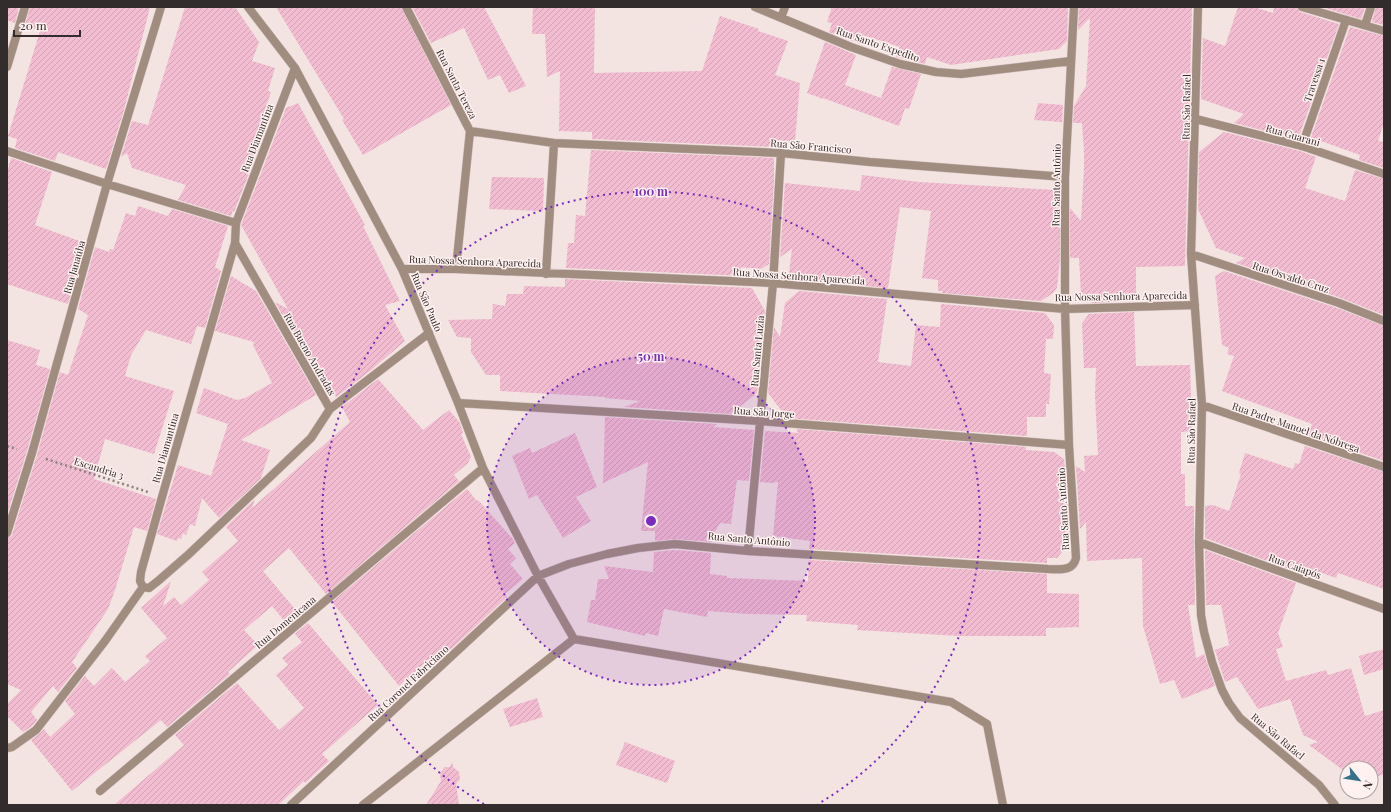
<svg xmlns="http://www.w3.org/2000/svg" width="1391" height="812" viewBox="0 0 1391 812" font-family="'Playfair Display',serif">
	<style>
		.building { fill: url(#building-hatch) }
		.lines { fill: none; stroke-linecap: round; stroke-linejoin: round }
		.service-casing { stroke: #cdbebd; stroke-width: 9 }
		.minor-casing { stroke: #cdbebd; stroke-width: 9 }
		.path { stroke: #8c8180; stroke-width: 2.5; stroke-dasharray: 2 3; stroke-linecap: butt }
		.service { stroke: #a08d7f; stroke-width: 8 }
		.minor { stroke: #a08d7f; stroke-width: 8 }
		.ring { fill: none; stroke: #7b2cbf; stroke-width: 2; stroke-dasharray: 2 4 }
		.labels { text-anchor: middle; dominant-baseline: central; stroke-width: 3; stroke-linejoin: round; paint-order: stroke }
		.street-label { font-size: 10px; fill: #332c2c; stroke: #fef1ef }
		.centre { fill: #7b2cbf; stroke: #fef1ef; stroke-width: 2 }
		.ring-label { font-size: 12px; text-anchor: middle; font-weight: bold; fill: #7b2cbf; stroke: #fef1ef; stroke-width: 3; stroke-linejoin: round; paint-order: stroke }
	</style>
	<defs>
		<pattern id="building-hatch" width="6" height="6" patternUnits="userSpaceOnUse"><rect width="6" height="6" fill="#f2bcd1"/><path d="M-1 1l2-2M0 6l6-6M5 7l2-2" fill="none" stroke="#d0a2b4"/></pattern>
	</defs>
	<rect width="100%" height="100%" fill="#f3e3e1"/>
	<path class="building" d="M7,7H19L15,23L7,20Z
		M30,7H150L124,110L106,169L58,152L55,161L15,148L17,139L8,136L40,31L25,26Z
		M185,7H235L259,42L252,61L275,68L268,91L271,92L262,118L272,114L234,212L233,210L231,216L178,200L186,185L132,168L127,153L121,157L132,121L148,125Z
		M276,7H401L451,105L363,155L342,120L344,119Z
		M412,7H484L526,86L509,93L500,75L488,80L464,28L431,43Z
		M533,7H595L594,73L702,71L720,16L759,29L758,31L788,41L775,75L800,83L795,141L774,140V147L592,139V132L559,131L560,71L547,77L545,34H532Z
		M832,7H1068L1067,41L1059,49L951,65L927,57L925,64L896,57L900,47L863,35L860,44L829,32L832,23L827,22Z
		M1079,7H1192L1185,266L1136,267V296H1133V301L1092,303L1081,294L1079,258H1070V208L1081,221L1084,168V151L1082,123H1073L1074,106L1086,86L1090,18L1078,30Z
		M1238,7H1254L1273,13L1274,7H1297L1298,10L1300,12L1339,24L1298,139L1234,123L1244,114L1201,99L1203,38L1225,46Z
		M1322,7H1365L1361,19Z
		M1376,7H1384V25L1372,22Z
		M1350,27L1384,36V122L1378,141L1384,142V168L1359,160L1360,155L1321,141L1319,146L1309,143Z
		M825,42L856,55L845,85L881,98L892,67L921,74L909,109L905,108L899,126L823,98V99L807,93Z
		M298,103L365,225L363,226L400,301L385,305L405,341L370,371L336,397L330,386L325,389L275,302L288,309L241,225L286,108Z
		M1038,103L1063,105L1062,122L1034,120Z
		M1224,132L1300,151L1316,157L1305,188L1345,201L1355,170L1384,179V315L1341,298L1236,263L1245,258L1216,248L1198,209L1199,152Z
		M591,150L774,158V181L769,264L761,269L740,267L746,276L566,268L568,243H574L576,215L585,216Z
		M11,158L52,172L35,225L85,243L68,304L7,284V173Z
		M862,175L919,182L1056,190L1060,194V258L1057,288L1053,293L1041,301L942,293V291H938V280L922,278L931,211L900,207L888,288L811,281L817,276L789,273L792,249L780,257L785,183L860,191Z
		M492,177L544,178L543,211L489,209Z
		M138,206L168,216L172,209L228,226L215,267L221,271L205,328L197,326L191,344L146,330L131,355L125,376L174,391L154,454L105,439L94,479L156,499L147,531L134,527L115,590L108,609L72,662L77,668L58,692L53,686L31,712L37,720L32,726L23,732L7,716V704L21,690L7,684V538L10,537L12,535L37,455L60,372L68,375L88,315L78,309L95,247L109,252L110,249L113,250L126,213L135,216Z
		M1224,271L1337,308L1384,326V461L1308,435L1312,424L1222,391L1234,356L1227,354L1229,348L1222,345L1215,276Z
		M231,276L256,291L316,395L241,440L270,450L261,478L219,518L202,498L195,526L190,524L186,535L183,533L181,539L178,538L177,541L157,534L178,465L211,476L228,424L196,413L204,388L237,400L245,398L272,383L253,345L254,342L215,331Z
		M565,279L752,288L765,311L757,393L731,414L624,407L640,401L605,398V397L500,391V375H486L471,352V338L457,337L448,320L492,319L493,304L505,306L507,294H523L524,286L565,287Z
		M799,291L887,299L878,362L911,366L916,325L940,327L941,304L1045,313L1054,325L1053,339H1046L1044,373L1051,374L1049,404H1046V417H1027V436L787,418L768,393L774,327L780,337L785,303Z
		M1134,312L1136,366L1190,365L1192,431L1181,432V474H1185V506H1194V542L1195,605H1188L1196,658L1204,654L1215,686L1182,699L1174,680L1160,684L1143,626L1142,558L1087,561L1086,522L1080,529L1076,466L1085,472L1084,456L1098,455L1095,395L1096,368H1084L1082,323L1089,314Z
		M7,340L40,350L36,365L50,369L27,451L7,515Z
		M378,379L423,430L449,410L460,423L463,433L461,434L471,457L468,463L454,475L459,481L326,594L289,548L263,571L300,615L288,625L272,606L244,630L258,645L228,672L230,674L167,727L161,720L72,791L31,740L39,734L44,729L50,737L75,714L65,701L85,676L94,686L112,668L125,682L150,661L145,656L167,638L141,608L171,581L163,606L174,597L181,605L209,580L202,572L238,541L226,527L255,499L252,508L350,422L342,407Z
		M605,417L717,424L713,427L754,430L749,481L737,480L731,524L720,523L712,537V542L675,539L655,541V531H641L648,462L603,483Z
		M796,429L1026,447V450L1054,452L1064,459L1070,542L1057,558H1047V563L809,549L810,541L773,536L778,482L771,483L760,482L765,431L798,433Z
		M575,433L597,487L576,497L591,521L563,538L537,495L529,499L512,456L530,448L532,453Z
		M1305,446L1384,472V589L1338,573L1336,578L1302,566L1300,573L1205,538V506L1213,505L1229,511L1241,474L1239,473L1245,453L1293,469L1295,463L1299,464Z
		M467,489L477,501L478,500L513,539L515,543L508,549L516,558L510,564L523,579L505,594L507,597L434,665L429,659L399,686L332,602Z
		M675,550L711,553L710,574L727,576V578L808,581L809,560L1047,574V593L1079,594V627L1046,628V636H959L857,630L858,625L806,621L807,615L747,614L708,611L707,617L664,609L658,636L646,633L645,636L587,622L591,600H595L598,579H609L604,566L653,572L654,552Z
		M1205,550L1296,583L1278,633L1283,647L1276,649L1286,681L1326,670L1328,675L1351,668L1365,716L1384,710V774L1371,779V768H1347V773L1309,745L1318,742L1303,735L1290,699L1258,709L1237,677L1225,682L1215,650L1229,645L1221,605H1206Z
		M308,623L378,705L322,754L329,761L305,783L304,781L278,805H114L184,745L175,735L237,683L279,730L304,708L276,675L288,665L282,658L302,642L295,634Z
		M1384,649V669L1364,675L1359,656Z
		M537,698L543,717L510,727L503,709Z
		M625,742L675,761L667,783L616,765Z
		M452,762L453,767L459,772L460,780L456,784L459,805H426L441,781L440,773L445,767H450Z"/>
	<g class="lines">
		<g class="service-casing">
			<path id="service" d="M1365,25L1371,7
				M1302,146L1346,20"/>
		</g>
		<g class="minor-casing">
			<path id="minor" d="M248,7L295,68L402,269L458,403L483,468L538,576L574,639L951,702L987,724L1003,805
				M406,7L470,131L456,269
				M755,7L851,47L900,64L936,72L961,74L1071,61
				M1198,7L1191,254L1202,405L1199,542L1201,615L1204,632L1212,662L1222,690L1229,703L1240,718L1319,785L1335,805
				M1302,7L1384,31
				M781,18L785,7
				M7,67L25,7
				M295,68L236,223L235,243L162,497L141,572L140,581L143,587L149,588L158,581L189,554L311,438L330,409
				M1196,119L1302,146L1384,174
				M470,131L554,143L781,153L870,162L1065,177
				M7,151L107,184L236,223
				M235,243L330,409L429,333
				M1191,254L1339,303L1384,321
				M402,269H456L773,283L1065,309L1195,305
				M546,274L554,143
				M458,403L760,421L1069,445
				M1202,405L1384,467
				M7,533L32,453L107,184L161,7
				M1199,542L1384,609
				M748,551L773,283L781,153
				M7,748L12,747L36,730L105,641L143,587
				M100,791L483,468
				M291,805L538,576L569,564L607,554L638,548L675,544L748,551L1048,569C1059,569 1073,572 1076,558L1069,445L1065,309V177L1074,7
				M363,805L574,639"/>
		</g>
		<path class="path" d="M7,446L17,449
			M46,459L148,492"/>
		<use href="#service" class="service"/>
		<use href="#minor" class="minor"/>
	</g>
	<circle cx="651" cy="521" r="164" fill="#7b2cbf" fill-opacity=".12"/>
	<g class="ring">
		<circle cx="651" cy="521" r="164"/>
		<path d="M484 804A329 329 0 1 1 818 804"/>
	</g>
	<g class="labels">
		<g class="street-label">
			<text transform="translate(878 44) rotate(19)">Rua Santo Expedito</text>
			<text transform="translate(1314 80) rotate(-71)">Travessa 1</text>
			<text transform="translate(457 84) rotate(63)">Rua Santa Tereza</text>
			<text transform="translate(1186 107) rotate(-89)">Rua São Rafael</text>
			<text transform="translate(1293 135) rotate(16)">Rua Guarani</text>
			<text transform="translate(257 138) rotate(-69)">Rua Diamantina</text>
			<text transform="translate(811 146) rotate(5)">Rua São Francisco</text>
			<text transform="translate(1056 185) rotate(-89)">Rua Santo Antônio</text>
			<text transform="translate(475 261) rotate(2)">Rua Nossa Senhora Aparecida</text>
			<text transform="translate(74 267) rotate(-74)">Rua Janaúba</text>
			<text transform="translate(799 276) rotate(4)">Rua Nossa Senhora Aparecida</text>
			<text transform="translate(1291 277) rotate(18)">Rua Osvaldo Cruz</text>
			<text transform="translate(1121 296) rotate(-1)">Rua Nossa Senhora Aparecida</text>
			<text transform="translate(427 302) rotate(67)">Rua São Paulo</text>
			<text transform="translate(757 351) rotate(-85)">Rua Santa Luzia</text>
			<text transform="translate(310 354) rotate(60)">Rua Bueno Andradas</text>
			<text transform="translate(764 412) rotate(4)">Rua São Jorge</text>
			<text transform="translate(1296 427) rotate(19)">Rua Padre Manoel da Nóbrega</text>
			<text transform="translate(1191 431) rotate(-89)">Rua São Rafael</text>
			<text transform="translate(165 448) rotate(-74)">Rua Diamantina</text>
			<text transform="translate(99 468) rotate(17)">Escandria 3</text>
			<text transform="translate(1063 509) rotate(-93)">Rua Santo Antônio</text>
			<text transform="translate(749 539) rotate(5)">Rua Santo Antônio</text>
			<text transform="translate(1295 566) rotate(20)">Rua Caiapós</text>
			<text transform="translate(285 622) rotate(-40)">Rua Domenicana</text>
			<text transform="translate(408 683) rotate(-43)">Rua Coronel Fabriciano</text>
			<text transform="translate(1278 736) rotate(40)">Rua São Rafael</text>
		</g>
	</g>
	<circle cx="651" cy="521" r="6" class="centre"/>
	<g class="ring-label">
		<text x="651" y="196">100 m</text>
		<text x="651" y="361">50 m</text>
	</g>
	<rect width="1391" height="812" fill="none" stroke="#332c2c" stroke-width="16"/>
	<g transform="translate(1359 780) rotate(120)"><circle r="19" fill="#fef1ef" stroke="#ada2a1"/>
	<path d="M0-3L7 15L0 10L-7 15Z" fill="#357288"/>
	<text y="-6" font-size="11" font-weight="bold" text-anchor="middle" fill="#332c2c">N</text>
	</g>
	<path d="M14 30v6h66v-6" fill="none" stroke="#332c2c" stroke-width="2"/>
	<text x="20" y="30" font-size="12" fill="#332c2c" stroke="#fef1ef" stroke-width="3" paint-order="stroke">20 m</text>
</svg>
